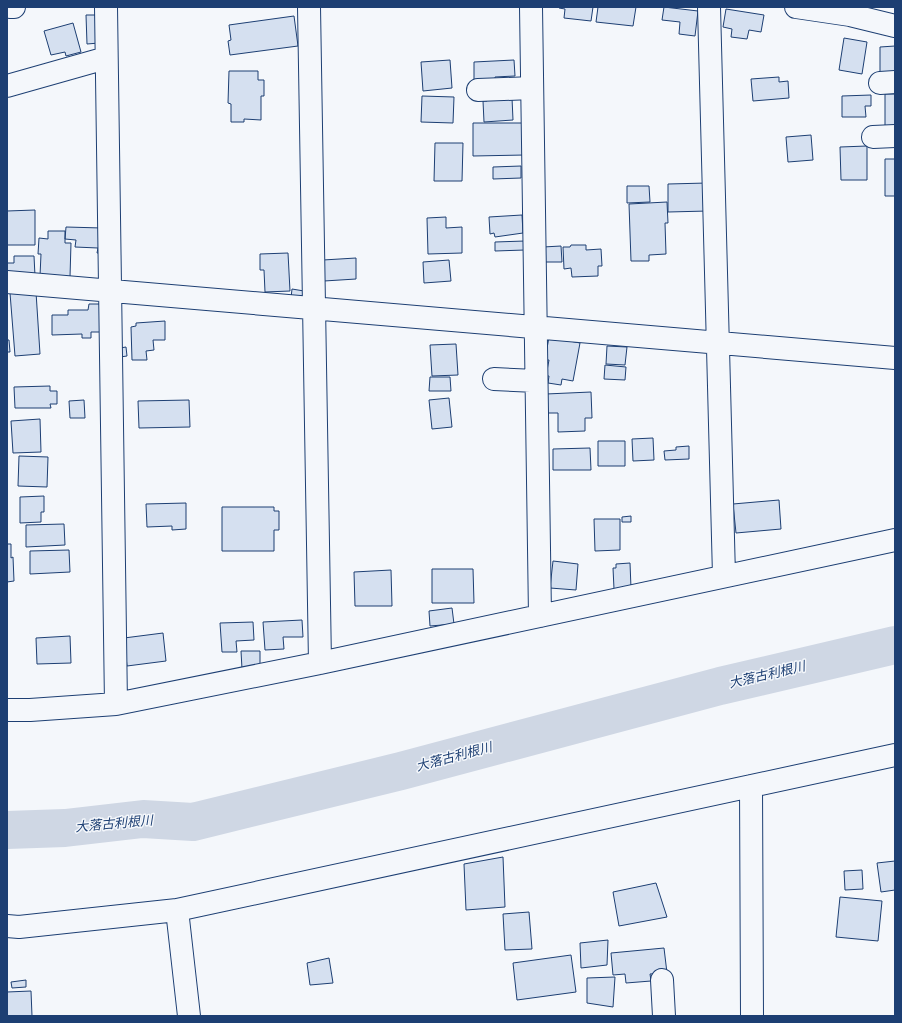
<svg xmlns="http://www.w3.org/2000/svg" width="902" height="1023" viewBox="0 0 902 1023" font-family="Signika,'Noto Sans JP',sans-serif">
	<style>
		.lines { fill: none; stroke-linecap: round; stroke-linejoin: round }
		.river { stroke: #cfd7e4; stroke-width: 38 }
		.building { fill: #d5e0f0; stroke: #1d3f73 }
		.minor-casing { stroke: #1d3f73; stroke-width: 24 }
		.minor { stroke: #f4f7fb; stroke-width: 22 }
		.labels { text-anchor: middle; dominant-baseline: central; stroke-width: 3; stroke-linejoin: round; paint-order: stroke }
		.water-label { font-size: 13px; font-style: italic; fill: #1d3f73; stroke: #f4f7fb }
	</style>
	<rect width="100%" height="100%" fill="#f4f7fb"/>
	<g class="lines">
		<path class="river" d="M7,830L65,828L143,819L193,822L401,771L720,686L895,645"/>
	</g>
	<path class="building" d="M559,7H593L591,21L564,18L565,9L559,8Z
		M598,7H636L633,26L596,22Z
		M664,7L698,11L695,36L679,34L680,22L662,20Z
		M726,9L764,15L761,32L749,30L747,39L731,37L732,29L723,27Z
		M86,15H98L99,43L87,44Z
		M294,16L298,46L230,55L228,41L231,40L229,25Z
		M73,23L81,52L66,56L65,52L51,55L44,31Z
		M844,38L867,42L862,74L839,70Z
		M895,46V78H880V47Z
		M450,60L452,88L423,91L421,62Z
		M514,60L515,76L495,77V83H474V62Z
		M229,71H258V80H264V96H261V120L244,119V122H231V104L228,103Z
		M779,77V82L788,81L789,98L753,101L751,79Z
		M885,94H895V129L885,130Z
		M871,95V106H865L866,117H842V96Z
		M422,96L454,97L453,123L421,122Z
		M512,98L513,120L484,122L483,101H487V99Z
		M473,123H525V155L473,156Z
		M811,135L813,160L788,162L786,137Z
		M435,143H463L462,181H434Z
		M867,146V180H841L840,147Z
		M885,159H895V196H885Z
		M521,166V178L493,179V167Z
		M707,183L708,211L668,212V184Z
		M627,186H649L650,202L627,203Z
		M667,202L668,223H665L666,254L649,255V261H631L629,204Z
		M35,210V245H7V211Z
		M522,215L523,233L495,237L494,233L490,234L489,217Z
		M446,217V228L462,227V253L428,254L427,218Z
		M66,227L102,228L101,253H97L98,248L75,247L76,240L65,239Z
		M48,231H65V243H71L70,277L40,276L41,254H38L39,238L48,239Z
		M525,241V250L495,251V242Z
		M571,245H586V250L601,249L602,266H598V276L572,277L571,268L564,269L563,247H570Z
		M561,246L562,262H543V247Z
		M288,253L290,291L265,292L264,270H260V254Z
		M14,256H34L35,276L7,277V263H14Z
		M356,258V279L324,281L323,260Z
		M449,260L451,281L424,283L423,262Z
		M292,289L304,291L303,299L291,298Z
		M36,292L40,354L15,356L10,293Z
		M89,304H101L102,332H91V338H82V334L52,335V315H68V310H88Z
		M165,321V340H153L154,350L146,351L147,360H132L131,327L136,326V323Z
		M549,337L580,343L573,381L562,379L561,385L548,383L549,376H546L549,360H545Z
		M7,340H9L10,352H7Z
		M456,344L458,375L432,376L430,345Z
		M607,346L627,347L625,365L606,364Z
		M126,347L127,356L120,357V348Z
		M605,365L626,367L625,380L604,379Z
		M430,377H450L451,391H429Z
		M50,386V391H57V404H50L51,408H15L14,387Z
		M591,392L592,418H585V431L558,432V413H547L546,394Z
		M449,398L452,427L432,429L429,400Z
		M84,400L85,418H70L69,401Z
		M189,400L190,427L139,428L138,401Z
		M40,419L41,452L13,453L11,421Z
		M653,438L654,460L633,461L632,439Z
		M598,441H625V466H598Z
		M689,446V459L665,460L664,451L676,450V447Z
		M590,448L591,470H553V449Z
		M19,456L48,457L47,487L18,486Z
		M44,496V512H41V522L20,523V497Z
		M779,500L781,529L736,533L733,504Z
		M186,503V529L172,530V526L147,527L146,504Z
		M222,507H274V511H279V530H274V551H222Z
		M631,516V522H622V517Z
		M594,519H620V550L595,551Z
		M64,524L65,545L26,547V525Z
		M7,544H11V558L13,557L14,581L7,582Z
		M69,550L70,572L30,574V551Z
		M553,561L578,564L576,590L550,588Z
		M630,563L631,588L614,589L613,568H616V564Z
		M432,569H473L474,603H432Z
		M391,570L392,606H355L354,572Z
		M452,608L454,624L430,626L429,611Z
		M302,620L303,637H283L284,649L265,650L263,622Z
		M253,622L254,640L236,641L237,652H222L220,623Z
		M163,633L166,661L127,666L124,638Z
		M70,636L71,663L37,664L36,638Z
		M241,651H260V668L242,669Z
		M503,857L505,907L466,910L464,864Z
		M895,861V890L881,892L877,863Z
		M862,870L863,889L845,890L844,871Z
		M656,883L667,917L619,926L613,892Z
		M840,897L882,901L878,941L836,937Z
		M529,912L532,949L505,950L503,914Z
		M608,940L607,965L581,968L580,943Z
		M664,948L667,973L650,974L651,981L626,983L625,974L613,975L611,953Z
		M571,955L576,992L517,1000L513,963Z
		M329,958L333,983L310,985L307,963Z
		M615,977L613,1007L587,1003V978Z
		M26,980V987L12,988L11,982Z
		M31,991L32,1016H7V992Z"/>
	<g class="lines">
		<g class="minor-casing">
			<path id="minor" d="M10,7H14
				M106,7L116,704
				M309,7L320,663
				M531,7L540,616
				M709,7L724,576
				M796,7L850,15L895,26
				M880,83L895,82
				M7,86L106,58
				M478,90L532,88
				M873,137L895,136
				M7,282L895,358
				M494,379L536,381
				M7,710H30L116,704L320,663L895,540
				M751,786L752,1016
				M177,910L189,1016
				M7,926L19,927L177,910L895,755
				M662,980L664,1016"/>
		</g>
		<use href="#minor" class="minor"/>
	</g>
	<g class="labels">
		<g class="water-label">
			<text transform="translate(767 675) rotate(-13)">大落古利根川</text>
			<text transform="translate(454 757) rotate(-15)">大落古利根川</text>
			<text transform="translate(114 824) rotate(-5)">大落古利根川</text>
		</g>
	</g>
	<rect width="902" height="1023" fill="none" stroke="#1d3f73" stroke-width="16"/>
</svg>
